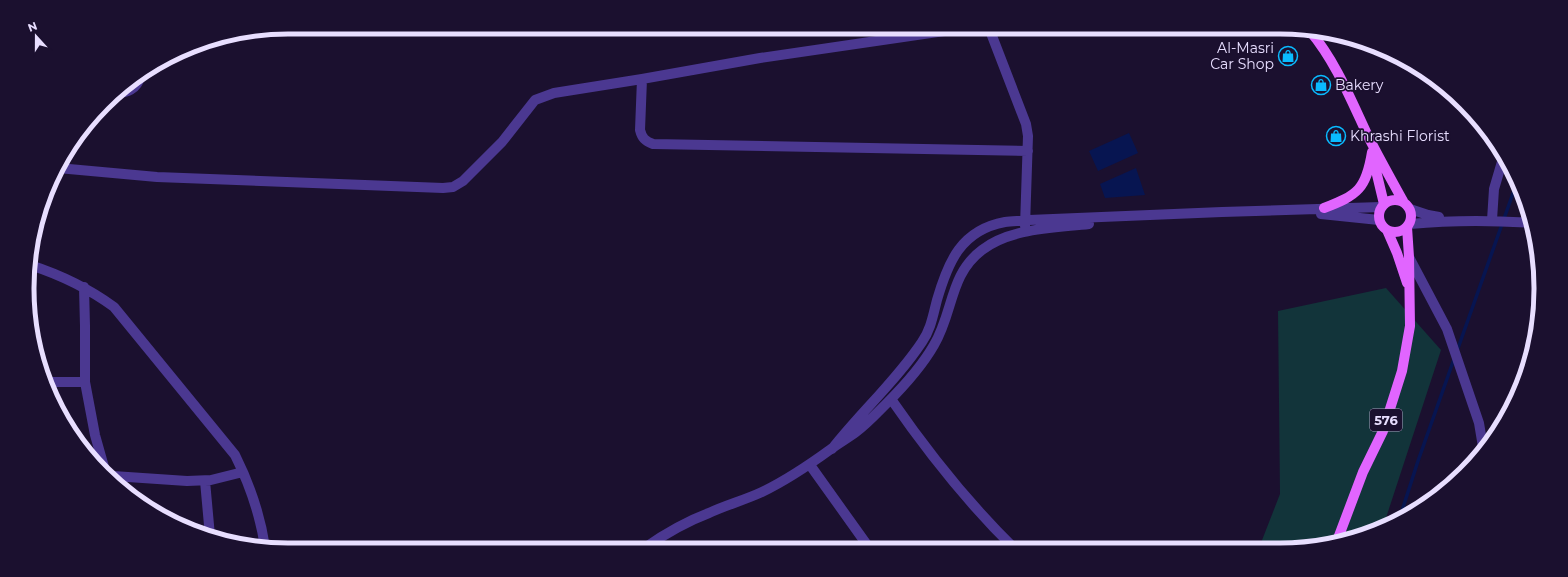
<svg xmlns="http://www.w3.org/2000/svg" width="1568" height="577" viewBox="0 0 1568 577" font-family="Montserrat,sans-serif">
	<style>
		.green { fill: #12343a }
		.water { fill: #071551 }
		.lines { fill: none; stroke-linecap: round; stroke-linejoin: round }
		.stream { stroke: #071551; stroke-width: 3.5 }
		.minor { stroke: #4b3891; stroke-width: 10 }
		.major { stroke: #e165ff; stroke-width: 10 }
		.labels { text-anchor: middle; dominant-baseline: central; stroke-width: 3.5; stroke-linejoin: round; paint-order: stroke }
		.shield { fill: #1b102f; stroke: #aaa0c1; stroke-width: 1 }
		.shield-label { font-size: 13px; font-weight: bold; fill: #e8deff }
		.poi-label { font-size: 14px; fill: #e8deff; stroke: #1b102f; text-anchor: start }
		.rim { fill: none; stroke: #e8deff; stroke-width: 5 }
	</style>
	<rect width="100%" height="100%" fill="#1b102f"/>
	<path class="green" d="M1386,288L1441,350L1383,527L1314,548H1259L1280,494L1278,311Z"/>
	<path class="water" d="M1129,133L1138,153L1098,171L1089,151Z
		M1136,168L1145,195L1105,198L1100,184Z"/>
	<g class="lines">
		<path class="stream" d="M1457,351L1517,182
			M1399,520L1418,461L1454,359"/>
		<path class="minor" d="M989,28L1026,124L1028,136L1025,226
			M642,79L640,130C642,138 645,141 653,144L1028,151
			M115,94C127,92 137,90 140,77
			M58,168L157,177L443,188L453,187L463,181L502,142L535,100L554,93L642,79L760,58L958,29
			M1410,209L1428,215L1439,217
			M1321,214L1379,220
			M1492,220L1494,189L1504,155
			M1410,224C1453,220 1489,220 1532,223
			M1409,257L1447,329L1479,423L1483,447
			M30,265C61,275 88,288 114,307L235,455C250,485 260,514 265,547
			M84,287L85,326V382L95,435L104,467
			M48,382H85
			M891,399C927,451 969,504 1014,548
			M832,449C861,412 896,381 922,342C931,329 933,315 937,300C948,262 961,230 1005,222C1012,221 1021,221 1029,220L1222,212L1381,207
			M810,465L870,549
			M113,476L187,481L211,480L243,472
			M205,481L210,536
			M643,549C663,535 685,522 709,513C726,505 745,500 762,492C787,480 809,465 831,449C839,443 848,438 856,432C867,424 877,413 887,403C904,386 922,366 934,345C954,311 949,275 982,250C1010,228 1055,228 1089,224"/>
		<path class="major" d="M1310,31C1336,62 1351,100 1368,136C1379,158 1391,179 1403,201
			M1373,158L1384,204
			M1379 216a16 16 0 1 1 32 0a16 16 0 1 1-32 0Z
			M1324,208C1358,195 1366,189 1372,152
			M1387,230L1397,253L1407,283
			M1337,541L1363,472L1383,431L1402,371L1410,326L1409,257L1407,227"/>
	</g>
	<defs>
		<g id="shop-ring" transform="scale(1)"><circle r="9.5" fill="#1b102f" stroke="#0abbff" stroke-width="1.5"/><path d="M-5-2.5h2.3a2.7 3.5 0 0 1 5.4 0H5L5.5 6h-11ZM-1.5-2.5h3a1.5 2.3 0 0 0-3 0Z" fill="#0abbff"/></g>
	</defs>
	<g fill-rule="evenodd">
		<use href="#shop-ring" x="1288" y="56"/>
		<use href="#shop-ring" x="1321" y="85"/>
		<use href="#shop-ring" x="1336" y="136"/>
	</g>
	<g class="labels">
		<rect class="shield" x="1370" y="409" width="32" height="22" rx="3"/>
		<g class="shield-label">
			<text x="1386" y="420">576</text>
		</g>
		<g class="poi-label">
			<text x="1274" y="48" text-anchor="end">Al-Masri<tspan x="1274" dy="16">Car Shop</tspan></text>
			<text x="1335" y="85">Bakery</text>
			<text x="1350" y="136">Khrashi Florist</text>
		</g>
	</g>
	<path d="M0 0H1568V577H0ZM288 34H1280A254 254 0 0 1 1534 288V289A254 254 0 0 1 1280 543H288A254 254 0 0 1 34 289V288A254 254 0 0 1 288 34Z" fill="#1b102f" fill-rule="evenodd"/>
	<path class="rim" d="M288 34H1280A254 254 0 0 1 1534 288V289A254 254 0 0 1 1280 543H288A254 254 0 0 1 34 289V288A254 254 0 0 1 288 34Z"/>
	<g transform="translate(36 36) rotate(339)" stroke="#1b102f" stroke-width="3" paint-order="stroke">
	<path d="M0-3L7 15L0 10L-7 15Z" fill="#e8deff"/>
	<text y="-6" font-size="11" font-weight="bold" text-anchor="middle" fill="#e8deff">N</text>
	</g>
</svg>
